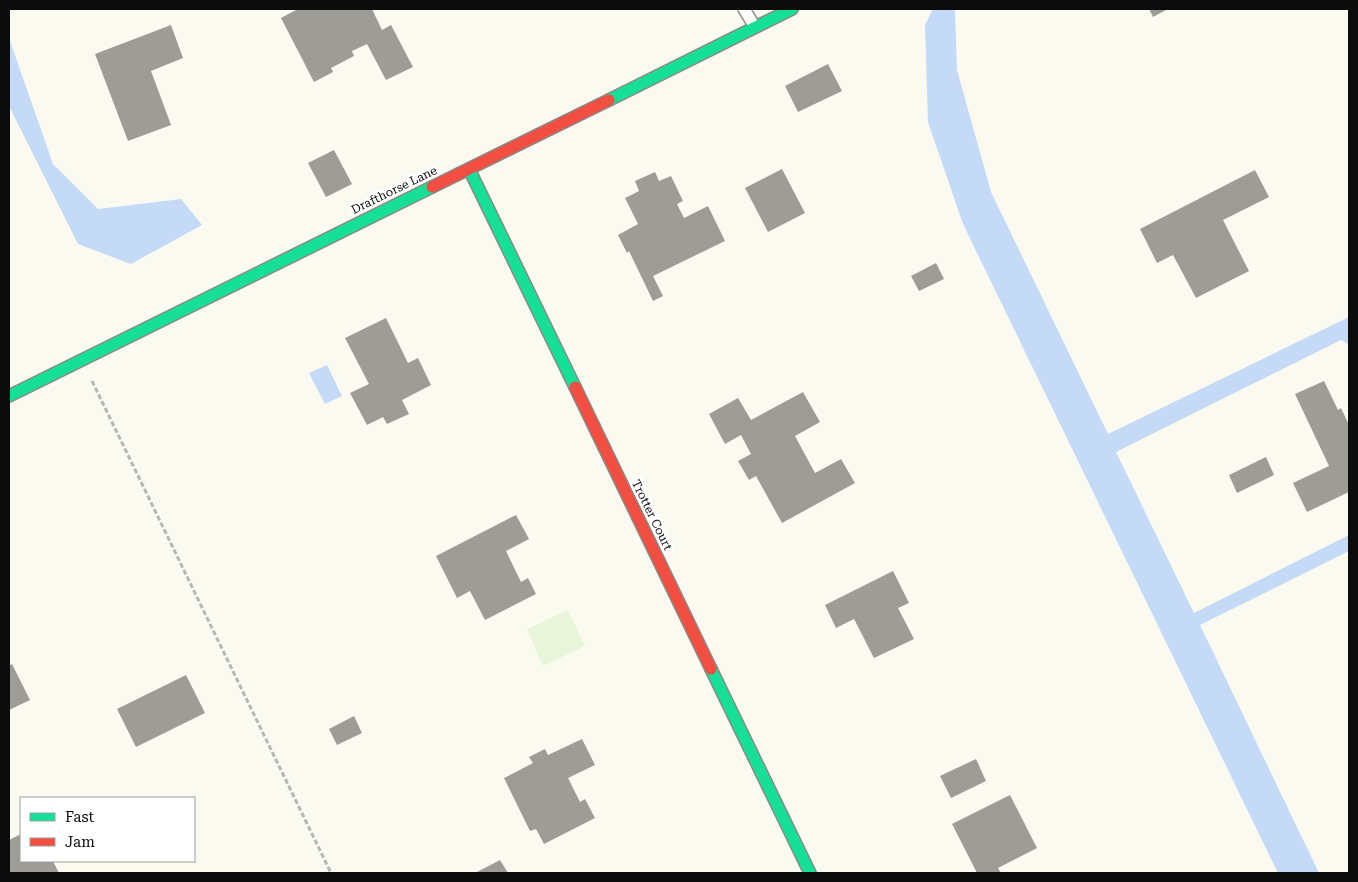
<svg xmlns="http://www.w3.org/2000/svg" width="1358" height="882" viewBox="0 0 1358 882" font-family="'Roboto Serif',serif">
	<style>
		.pitch { fill: #e8f5d9 }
		.water { fill: #c5daf6 }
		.building { fill: #9d9c96 }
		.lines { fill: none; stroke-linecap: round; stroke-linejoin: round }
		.lane-casing { stroke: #93938f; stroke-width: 14 }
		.fast-casing { stroke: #8a8a85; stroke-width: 14 }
		.jam-casing { stroke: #8a8a85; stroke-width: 14 }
		.path { stroke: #b7b7b5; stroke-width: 3; stroke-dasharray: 5 2.5; stroke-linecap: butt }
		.lane { stroke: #fefefd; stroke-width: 11 }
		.fast { stroke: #16e098; stroke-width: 11 }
		.jam { stroke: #f24e42; stroke-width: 11 }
		.labels { text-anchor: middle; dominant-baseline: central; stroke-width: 5; stroke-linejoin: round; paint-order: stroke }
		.street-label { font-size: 12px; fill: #0c0c0c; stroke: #fff }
	</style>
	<rect width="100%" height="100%" fill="#fafaf0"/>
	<path class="pitch" d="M568,610L585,646L543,666L527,629Z"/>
	<path class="water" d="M933,9H955L957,70L991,192L1108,434L1349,317V345L1341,340L1116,452L1194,613L1349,535V551L1200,625L1319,873H1278L963,224L928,122L925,25Z
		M9,38L53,164L98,209L181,199L202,225L131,264L78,244L9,106Z
		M327,365L342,396L325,404L309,373Z"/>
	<path class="building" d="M298,9H372L382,30L391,25L413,67L386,80L367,44L352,51L354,56L331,68L333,72L314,82L281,18Z
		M1149,9H1168L1153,17Z
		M171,25L183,58L151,71L171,125L128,141L95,54Z
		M828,64L842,91L798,112L785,86Z
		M334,150L352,184L326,197L308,163Z
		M782,169L805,213L768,232L745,188Z
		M1255,170L1269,197L1223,220L1249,271L1196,298L1173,255L1157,263L1140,229Z
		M655,172L659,181L671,176L683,201L677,204L684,218L708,206L725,241L653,276L663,296L653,301L629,251L627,253L618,235L638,224L625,198L639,191L635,181Z
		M936,263L944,279L919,291L911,276Z
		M386,318L408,363L418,358L431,385L402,400L409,414L387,424L383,417L367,425L350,393L369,384L345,338Z
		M1324,381L1338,410L1341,408L1349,425V492L1307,512L1293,483L1329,466L1295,394Z
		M803,392L820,422L795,436L815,473L841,459L855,483L782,523L756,476L749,480L738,461L751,454L741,435L725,444L709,414L738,398L751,420Z
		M1266,457L1274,475L1237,493L1229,475Z
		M516,515L529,539L506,551L521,582L528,578L536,594L485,620L470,591L457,598L436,556Z
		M893,571L909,603L898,608L914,639L874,658L854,619L836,628L825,605Z
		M12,664L30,700L9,710V666Z
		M186,675L205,713L136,747L117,709Z
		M354,716L362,733L337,745L329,729Z
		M582,739L595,765L568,778L580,802L585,799L595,818L544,844L536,829L530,831L504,778L533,763L529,757L545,749L548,755Z
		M976,759L986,781L951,798L940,776Z
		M1010,795L1037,848L998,868L1001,873H977L952,824Z
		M21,834V861H53L59,873H9V840Z
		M500,860L508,873H475Z"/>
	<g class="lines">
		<g class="lane-casing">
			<path id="lane" d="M744,9L755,27"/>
		</g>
		<g class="fast-casing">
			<path id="fast" d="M609,100L792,9
				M469,169L575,387
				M9,396L432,187
				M711,669L810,873"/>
		</g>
		<g class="jam-casing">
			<path id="jam" d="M432,187L609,100
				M575,387L711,669"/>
		</g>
		<path class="path" d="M92,381L331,873"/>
		<use href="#lane" class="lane"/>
		<use href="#fast" class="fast"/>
		<use href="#jam" class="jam"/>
	</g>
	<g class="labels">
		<g class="street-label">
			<text transform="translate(394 190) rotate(-26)">Drafthorse Lane</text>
			<text transform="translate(652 515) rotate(64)">Trotter Court</text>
		</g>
	</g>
	<rect width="1358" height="882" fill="none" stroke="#0c0c0c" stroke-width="20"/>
	<rect x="20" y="797" width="175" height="65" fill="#ffffff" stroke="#9e9e9e"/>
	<rect x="30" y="813" width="25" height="8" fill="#16e098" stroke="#9e9e9e"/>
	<text x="65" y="822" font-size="15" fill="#0c0c0c">Fast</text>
	<rect x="30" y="838" width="25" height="8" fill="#f24e42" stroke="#9e9e9e"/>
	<text x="65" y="847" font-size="15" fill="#0c0c0c">Jam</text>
</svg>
